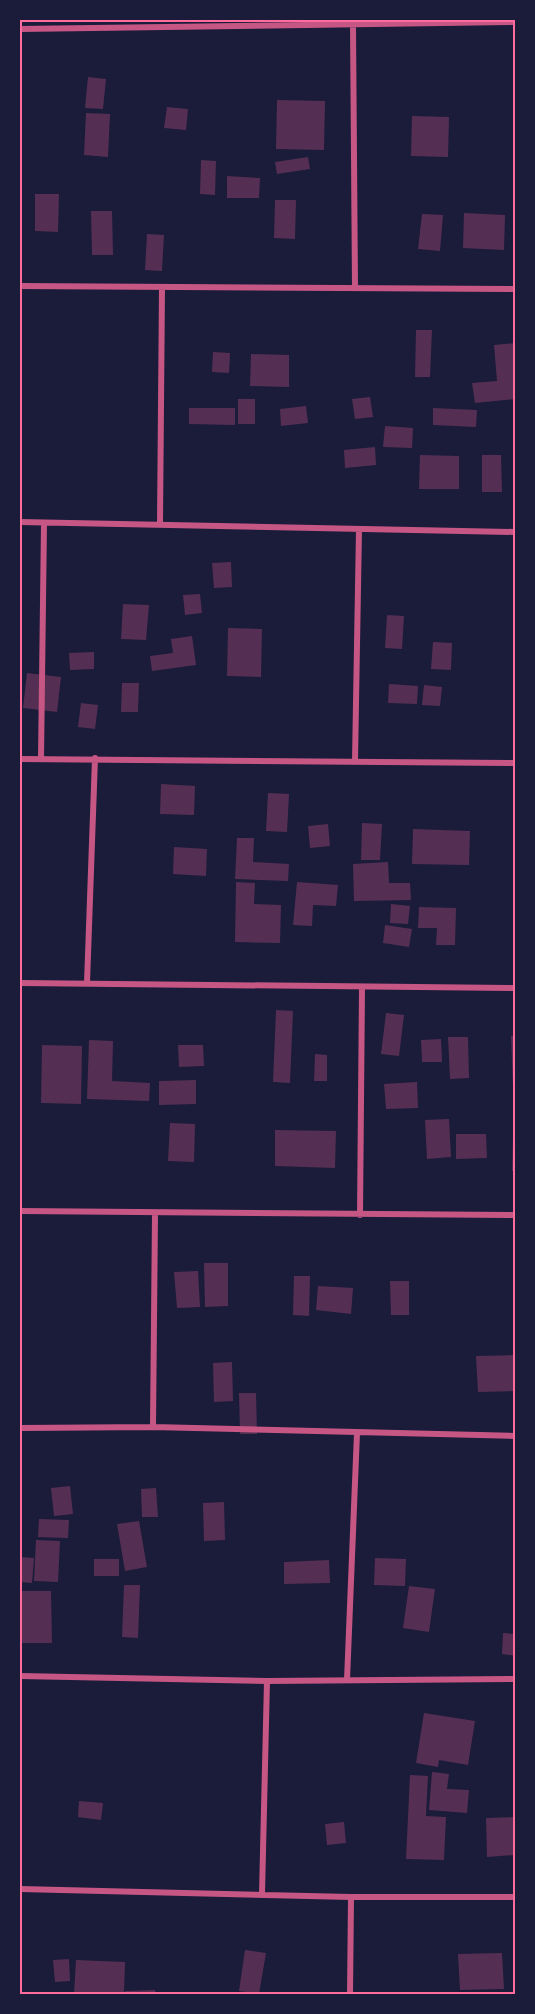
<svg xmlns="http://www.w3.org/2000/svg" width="535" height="2014" font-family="Overpass,sans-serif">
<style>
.building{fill:#542f53}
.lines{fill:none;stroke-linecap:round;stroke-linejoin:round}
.minor{stroke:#c65784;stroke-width:6}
.neatline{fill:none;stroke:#ff6b9d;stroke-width:2}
</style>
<rect width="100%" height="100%" fill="#1b1b3a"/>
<!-- building -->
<path class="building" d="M88 77 106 79 103 109 85 108Z
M277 100 325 101 324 150 276 149Z
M167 107 188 109 186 130 164 128Z
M86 113 110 114 108 157 84 155Z
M412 116 449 117 448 157 411 156Z
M308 157 310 169 277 174 275 162Z
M201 160 216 161 215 195 200 194Z
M227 176 260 178 259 198H227Z
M35 194H59L58 232 35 231Z
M275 200H296L295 239 274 238Z
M91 211H112L113 255H92Z
M464 213 505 215 504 250 463 248Z
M422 214 443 215 440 251 418 249Z
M147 234 164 235 162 271 145 270Z
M416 330H432L430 377H415Z
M516 343V399L475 403 472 383 497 381 494 345Z
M213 352 230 353 229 373 212 372Z
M251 354 289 355V387L250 386Z
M370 397 373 417 355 419 352 399Z
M238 399H255V424H238Z
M306 406 308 423 281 426 280 409Z
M189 408H235V425L189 424Z
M433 408 477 410 476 427 433 425Z
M385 426 413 428 412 448 383 447Z
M375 447 376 465 345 468 344 450Z
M420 455 459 456V489H419Z
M482 455H501L502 492H482Z
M231 562 232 587 214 588 212 563Z
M200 594 202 613 185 615 183 595Z
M123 604 149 605 146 640 121 639Z
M387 615 404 616 402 649 385 648Z
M228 628 262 629 261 677 227 676Z
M192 636 196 665 152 671 150 656 173 653 171 639Z
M433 642 452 643 451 670 431 669Z
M94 652V669L70 670 69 653Z
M27 673 61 677 57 712 23 708Z
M122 683H139L138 712H121Z
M389 684 418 686 417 704 388 703Z
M424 685 442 687 440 706 422 705Z
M81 703 98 705 95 729 78 727Z
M161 784 195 786 194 815 160 814Z
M268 793 289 794 287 832 266 831Z
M362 823 382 824 380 860H361Z
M328 824 330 846 310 848 308 826Z
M413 829 470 831 469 865 412 864Z
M237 838H254L253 862 289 864 288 881 235 879Z
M174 847 207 849 206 876 173 874Z
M388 862 389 883H410L411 900 354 901 353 864Z
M236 882 255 883 254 904 281 905 280 943 235 942Z
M297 882 338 885 336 906 313 905 312 926 293 925Z
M391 904 410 906 408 924 390 923Z
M419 907 456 908 455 945H436L437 928H418Z
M385 925 412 929 409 947 383 943Z
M276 1010 293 1011 290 1083 273 1082Z
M386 1013 404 1015 399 1056 381 1054Z
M516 1035V1088H513L511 1036Z
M448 1037H468L469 1078 450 1079Z
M441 1039 442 1062H422L421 1040Z
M89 1040 113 1041 112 1081 150 1083 149 1101 87 1099Z
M42 1045 82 1046 81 1104 41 1103Z
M178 1045H203L204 1066 179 1067Z
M315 1054 327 1055V1081H314Z
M196 1080V1104L159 1105V1081Z
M417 1082 418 1108 386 1109 384 1084Z
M449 1119 451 1157 427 1159 425 1120Z
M170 1123 195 1124 194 1162 168 1161Z
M275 1130 336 1131 335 1168 275 1166Z
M456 1134H486L487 1158 456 1159Z
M513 1136H516V1171H512Z
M204 1263H228V1306L205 1307Z
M198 1271 200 1307 177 1308 174 1272Z
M294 1276H310L309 1316 293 1315Z
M390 1281H409V1315H391Z
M318 1286 353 1288 351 1314 316 1310Z
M516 1355V1391L478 1392 476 1356Z
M232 1362 233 1401 214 1402 213 1363Z
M239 1393H256L257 1434H240Z
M70 1486 73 1514 54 1516 51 1488Z
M156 1488 158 1517H142L141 1489Z
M224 1502 225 1540 204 1541 203 1503Z
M39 1519 69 1520 68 1538 38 1537Z
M139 1521 147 1567 125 1571 117 1524Z
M36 1540 60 1541 58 1582 34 1581Z
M20 1557 34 1558 32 1583 20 1582Z
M375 1558 406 1559 405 1586 374 1585Z
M94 1559H119V1576H94Z
M329 1560 330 1583 284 1584V1562Z
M124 1585H140L138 1638 122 1637Z
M409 1586 435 1589 429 1632 403 1628Z
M20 1591H51L52 1643H20Z
M503 1633 516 1634V1656L502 1654Z
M424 1713 475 1721 468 1765 439 1760 438 1767 416 1763Z
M432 1772 449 1774 447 1789 469 1790 467 1813 429 1810Z
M410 1775 428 1776 426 1816 446 1817 444 1860 406 1859Z
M79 1801 103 1803 101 1820 78 1817Z
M514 1817 515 1855 487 1857 486 1818Z
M344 1822 346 1843 327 1845 325 1824Z
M245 1950 266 1953 259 1994 239 1991Z
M502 1953 504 1989 460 1990 458 1954Z
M69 1959 70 1981 55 1982 53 1960Z
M76 1960 125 1962 124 1994H74Z
M155 1990 156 1994H125V1991Z"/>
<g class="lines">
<!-- minor -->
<path class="minor" d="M353 24 355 288
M20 29 516 22
M20 286 516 289
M20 522 516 532
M160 524 162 287
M20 759 516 763
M41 759 44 523
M355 761 359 529
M20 983 516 988
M87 983 95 758
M20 1211 516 1215
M360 1215 362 988
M153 1427 155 1214
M20 1428 153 1427 516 1436
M20 1676 267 1681 516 1679
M347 1680 357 1433
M20 1889 351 1897H516
M262 1894 267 1681
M350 1994 351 1897"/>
</g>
<!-- border -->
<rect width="535" height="2014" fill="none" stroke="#1b1b3a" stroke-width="42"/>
<rect x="21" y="21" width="493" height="1972" class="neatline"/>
</svg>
